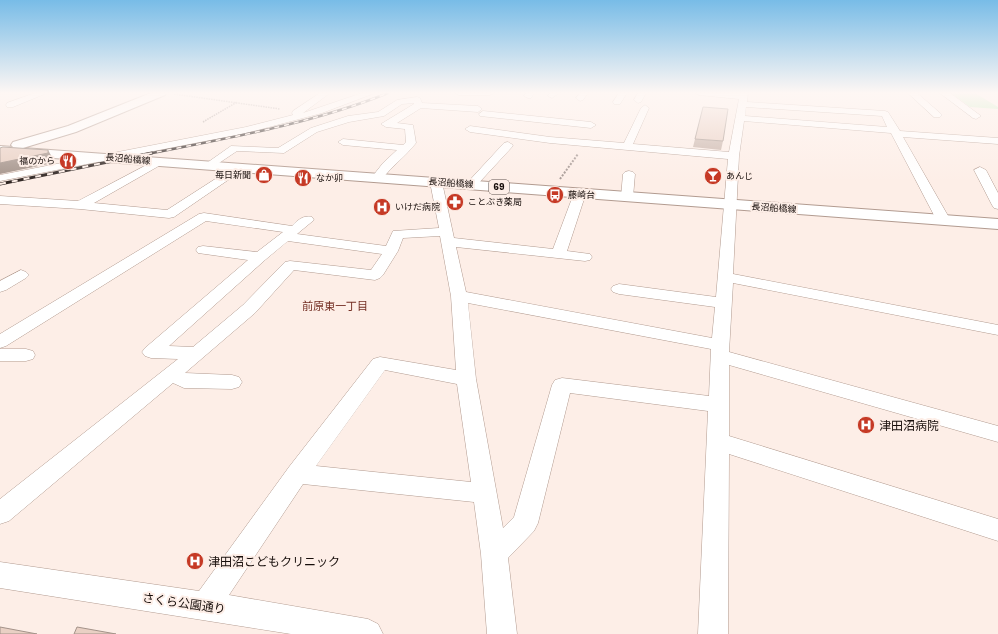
<svg xmlns="http://www.w3.org/2000/svg" width="998" height="634" font-family="Poppins,'Noto Sans JP',sans-serif">
<style>
.green{fill:#bbeeb8}
.lines{fill:none;stroke-linecap:round;stroke-linejoin:round}
.minor-casing{stroke:#b29b90;stroke-width:1}
.major-casing{stroke:#b29b90;stroke-width:2}
.path-far1{stroke:#a69994;stroke-width:1.5;stroke-dasharray:1.5 1;stroke-linecap:butt}
.path{stroke:#a69994;stroke-width:2;stroke-dasharray:2 1.5;stroke-linecap:butt}
.minor{fill:#fff;fill-rule:evenodd}
.major{fill:#fff;fill-rule:evenodd}
.rail-far1-casing{stroke:#2f2522;stroke-width:2.5}
.rail-casing{stroke:#2f2522;stroke-width:3}
.rail-far1{stroke:#fdeee7;stroke-width:1.5;stroke-dasharray:5;stroke-linecap:butt}
.rail{stroke:#fdeee7;stroke-width:2;stroke-dasharray:6;stroke-linecap:butt}
.wall{fill:#c8b3a9}
.shaded-wall{fill:#a39289}
.building{fill:#e9d0c4;stroke:#a39289}
.labels{text-anchor:middle;dominant-baseline:central;stroke-width:4;stroke-linejoin:round;paint-order:stroke}
.far-street-label{font-size:9px;fill:#170e0b;stroke:#fdeee7}
.far-poi-label{font-size:9px;fill:#170e0b;stroke:#fdeee7;text-anchor:start}
.shield{fill:#fdeee7;stroke:#5c514d;stroke-width:1}
.shield-label{font-size:9px;font-weight:bold;fill:#170e0b}
.neighbourhood-label{font-size:11px;fill:#742f24;stroke:#fdeee7}
.near-poi-label{font-size:12px;fill:#170e0b;stroke:#fdeee7;text-anchor:start}
.near-street-label{font-size:12px;fill:#170e0b;stroke:#fdeee7}
</style>
<rect width="100%" height="100%" fill="#fdeee7"/>
<!-- green -->
<path class="green" d="M951 93H975L998 107V109L970 107Z"/>
<g class="lines">
<defs>
<path id="minor" d="M35 93H47L13 107H7L6 105 7 103Z
M320 93H330L303 113 362 93H375L322 113 246 133 0 181V175L246 127 293 115 292 113 293 111Z
M455 93H494L490 95H459Z
M526 93H534L531 98H528L524 96Z
M550 93H559L552 98 548 96Z
M580 93H588L583 100 580 101 576 98Z
M619 93H627L620 104H614L613 102Z
M638 93H646L641 102 638 103 634 100Z
M695 93H748L747 102 885 111 888 112 900 131 998 138V144L903 137 951 221 949 224H939L937 221 891 133 744 121 739 156 733 274 998 325V335L733 283 729 352 998 426V442L729 365V436L998 519V541L729 454 728 634H698L708 411 570 393 538 523 534 531 508 558 517 634H487L481 554 474 502 303 484 229 595 368 619 378 624 383 634H291L0 588V562L199 591 289 467 373 359 380 357 456 370 451 296 440 236 403 238 398 251 383 275 380 278 375 280 294 270 255 313 185 373 232 375 239 377 242 382 239 387 232 389 184 388 173 383 9 521 0 524V499L178 359 151 358 145 356 142 352 145 348 248 260 198 253 196 250 198 247 203 246 257 252 283 232 206 221 6 346 0 348V334L199 214 204 213 292 226C298 220 303 215 312 217L314 220 297 234 386 246 393 231 439 228 430 182 432 180H440L442 182 454 238 553 249 574 193 576 190H584L586 193 567 251 590 254 592 257 590 260 585 261 456 247 466 292 712 338 715 307 619 294 613 292 611 289 613 286 619 284 716 297 728 159 550 143 470 132 465 129 470 126 550 137 624 143 641 108 645 105 649 108 633 144 729 152 739 99 699 95ZM746 107 882 116 887 127 745 116ZM288 241 382 254 371 270 290 261 285 262 243 305 193 347 169 346 265 260ZM468 303 711 349 709 396 562 378 555 380 552 385 514 517 503 528 476 379ZM385 370 457 384 471 482 316 466Z
M908 93H917L940 113 942 115 940 117H934Z
M940 93H950L981 116 976 119 973 118Z
M417 97 420 98 422 103 478 106 482 109 478 112 421 108 397 123 413 125 416 143C406 156 392 166 382 179H374L372 177 383 163 397 150 343 145 338 142 343 139 403 145 406 142 405 129 386 127 381 124 414 104V103L402 104 384 116 349 122 317 132 284 153 237 151 213 167H205L204 165 231 146 278 148 311 128 348 116 378 112 397 100Z
M483 111 591 122 596 125 591 128 480 116 479 114Z
M508 142 513 145 512 147 476 186H468L466 184 468 182 504 143Z
M160 158 165 161 164 163 94 203 167 210 237 165H245L247 167 174 217 169 218 80 209 0 204V196L78 201Z
M980 167 986 170 998 193V209L994 208 992 205 974 170Z
M629 171 633 172 635 174 633 197 631 200H623L621 197 623 174 625 172Z
M21 270 26 272 29 275 26 278 6 290 0 292V281Z
M0 349H26L33 351 35 355 33 359 26 361H0Z"/>
<path id="major" d="M151 93H166L165 95 76 132 23 148 998 219V229L0 154V146L13 147 11 145 13 142 68 126Z"/>
</defs>
<!-- minor casing -->
<use href="#minor" class="minor-casing"/>
<!-- major casing -->
<use href="#major" class="major-casing"/>
<!-- path-far1 -->
<path class="path-far1" d="M174 94 280 109
M203 122 237 102"/>
<!-- path -->
<path class="path" d="M560 179 578 154"/>
<!-- minor -->
<use href="#minor" class="minor"/>
<!-- major -->
<use href="#major" class="major"/>
<defs>
<path id="rail-far1" d="M147 154C228 138 311 124 388 93"/>
<path id="rail" d="M0 184 152 153"/>
</defs>
<!-- rail-far1 casing -->
<use href="#rail-far1" class="rail-far1-casing"/>
<!-- rail casing -->
<use href="#rail" class="rail-casing"/>
<!-- rail-far1 -->
<use href="#rail-far1" class="rail-far1"/>
<!-- rail -->
<use href="#rail" class="rail"/>
</g>
<!-- wall -->
<path class="wall" d="M695 139 723 141 721 150 693 147Z"/>
<!-- shaded-wall -->
<path class="shaded-wall" d="M48 150 53 159V163L0 174V163Z"/>
<!-- building -->
<path class="building" d="M703 107 728 109 723 141 695 139Z
M3 147 48 150V153L0 163V148Z
M0 627 37 634H0Z
M77 627 116 634H74Z"/>
<!-- sky -->
<linearGradient id="sky" x2="0" y2="1"><stop stop-color="#78bce7"/><stop offset="0.51" stop-color="#fef7f4"/><stop offset="1" stop-color="#fef7f4" stop-opacity="0"/></linearGradient>
<rect width="998" height="182" fill="url(#sky)"/>
<!-- icons -->
<defs>
<symbol id="restaurant-disc" viewBox="-11 -11 22 22"><circle r="9.5" fill="#c63a26" stroke="#fdeee7"/><path d="M-5-6h1v4h1v-4h1v4h1v-4h1v5L-1.5 .5V6h-2V.5L-5-1ZM5-6V6H3V1.5H1.5Q1.5-4 5-6Z" fill="#fff"/></symbol>
<symbol id="shop-disc" viewBox="-11 -11 22 22"><circle r="9.5" fill="#c63a26" stroke="#fdeee7"/><path d="M-5-2.5h2.3a2.7 3.5 0 0 1 5.4 0H5L5.5 6h-11ZM-1.5-2.5h3a1.5 2.3 0 0 0-3 0Z" fill="#fff"/></symbol>
<symbol id="bar-disc" viewBox="-11 -11 22 22"><circle r="9.5" fill="#c63a26" stroke="#fdeee7"/><path d="M-6-5H6L.8 .8V4.5H3.5V6h-7V4.5H-.8V.8Z" fill="#fff"/></symbol>
<symbol id="bus-disc" viewBox="-11 -11 22 22"><circle r="9.5" fill="#c63a26" stroke="#fdeee7"/><path d="M-5-6H5V4H4V6H2V4H-2V6H-4V4H-5ZM-3.5-4V0h7V-4ZM-3.5 1.2v1.5H-2V1.2ZM2 1.2v1.5H3.5V1.2Z" fill="#fff"/></symbol>
<symbol id="pharmacy-disc" viewBox="-11 -11 22 22"><circle r="9.5" fill="#c63a26" stroke="#fdeee7"/><path d="M-2-6h4v4h4v4h-4v4h-4v-4h-4v-4h4Z" fill="#fff"/></symbol>
<symbol id="hospital-disc" viewBox="-11 -11 22 22"><circle r="9.5" fill="#c63a26" stroke="#fdeee7"/><path d="M-5-5h3v3.5h4V-5h3V5h-3V1.5h-4V5h-3Z" fill="#fff"/></symbol>
</defs>
<g fill-rule="evenodd">
<use href="#restaurant-disc" x="58" y="151" width="20" height="20"/>
<use href="#shop-disc" x="254" y="165" width="20" height="20"/>
<use href="#bar-disc" x="703" y="166" width="20" height="20"/>
<use href="#restaurant-disc" x="293" y="168" width="20" height="20"/>
<use href="#bus-disc" x="545" y="185" width="20" height="20"/>
<use href="#pharmacy-disc" x="445" y="192" width="20" height="20"/>
<use href="#hospital-disc" x="372" y="197" width="20" height="20"/>
<use href="#hospital-disc" x="856" y="415" width="20" height="20"/>
<use href="#hospital-disc" x="185" y="551" width="20" height="20"/>
</g>
<g class="labels">
<!-- far-street labels -->
<g class="far-street-label">
<text transform="translate(128 159) rotate(5)">長沼船橋線</text>
<text transform="translate(451 183) rotate(4)">長沼船橋線</text>
<text transform="translate(774 208) rotate(4)">長沼船橋線</text>
</g>
<!-- far-poi labels -->
<g class="far-poi-label">
<text x="55" y="161" text-anchor="end">福のから</text>
<text x="251" y="175" text-anchor="end">毎日新聞</text>
<text x="726" y="176">あんじ</text>
<text x="316" y="178">なか卯</text>
<text x="568" y="195">藤崎台</text>
<text x="468" y="202">ことぶき薬局</text>
<text x="395" y="207">いけだ病院</text>
</g>
<!-- shield labels -->
<rect class="shield" x="489" y="180" width="20" height="14" rx="3"/>
<g class="shield-label">
<text x="499" y="187">69</text>
</g>
<!-- neighbourhood labels -->
<g class="neighbourhood-label">
<text x="335" y="306">前原東一丁目</text>
</g>
<!-- near-poi labels -->
<g class="near-poi-label">
<text x="879" y="425">津田沼病院</text>
<text x="208" y="561">津田沼こどもクリニック</text>
</g>
<!-- near-street labels -->
<g class="near-street-label">
<text transform="translate(184 603) rotate(8)">さくら公園通り</text>
</g>
</g>
</svg>
